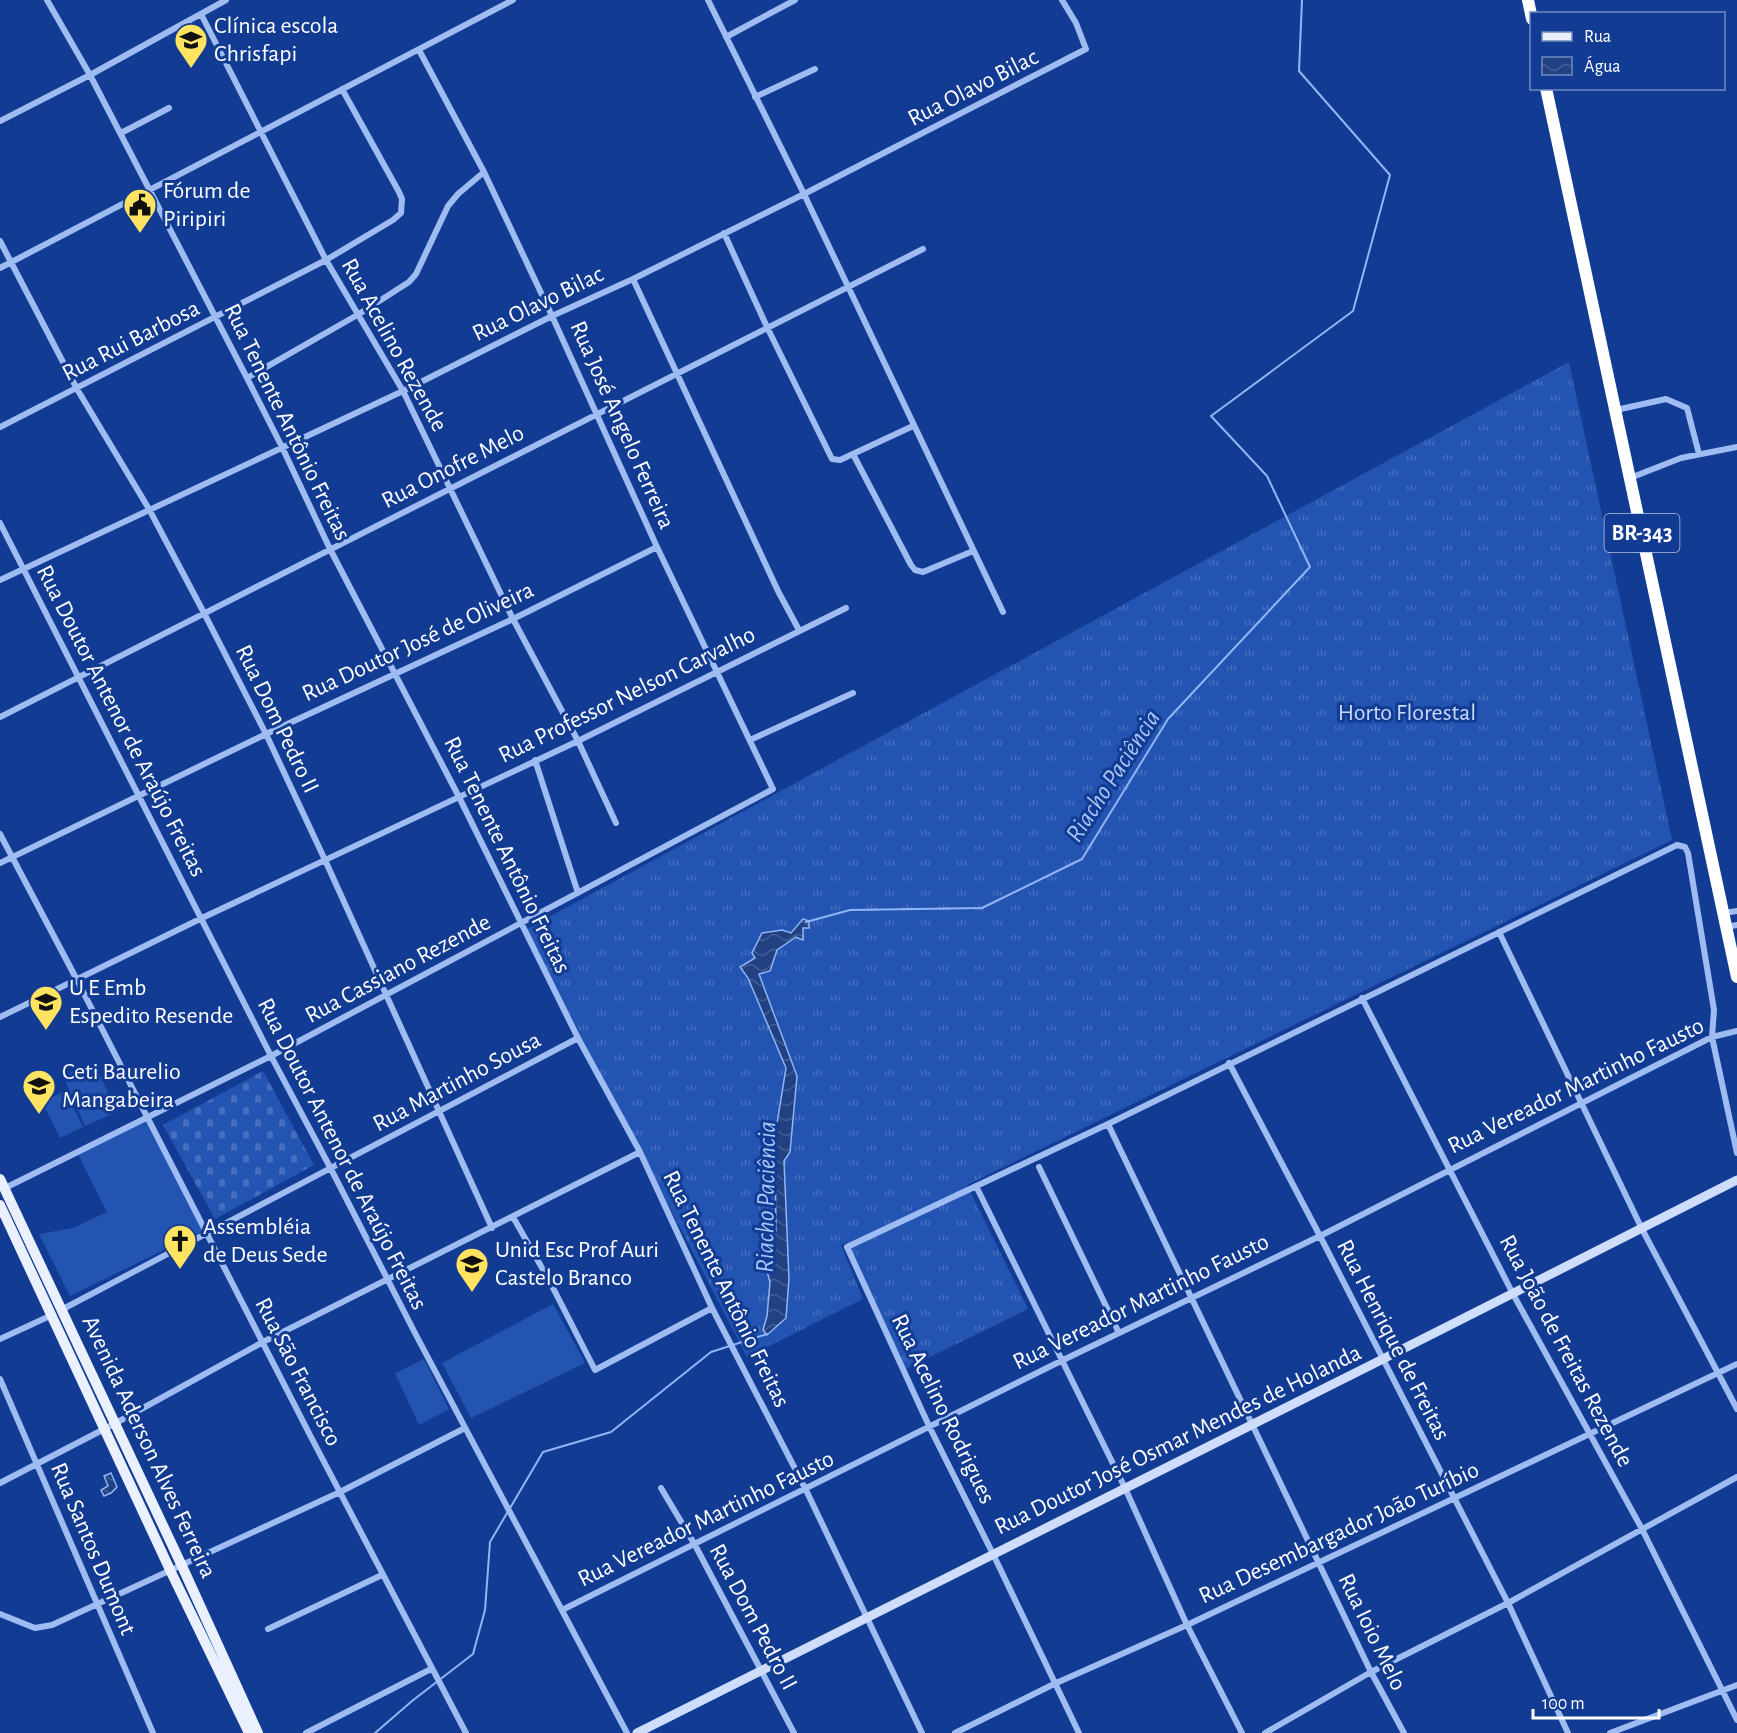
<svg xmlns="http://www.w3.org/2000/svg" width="1737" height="1733" font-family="'Alegreya Sans',sans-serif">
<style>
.grass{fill:url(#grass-tufts)}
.cemetery{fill:url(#cemetery-stones)}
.garden{fill:#2454b2}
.water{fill:url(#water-waves);stroke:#91b5f6;stroke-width:1.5}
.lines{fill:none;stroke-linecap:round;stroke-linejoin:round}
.stream{stroke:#91b5f6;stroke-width:2}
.street{stroke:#9fbcf2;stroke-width:6}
.secondary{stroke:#ceddfc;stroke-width:9}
.primary{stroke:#ebf0ff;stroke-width:10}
.highway{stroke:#fff;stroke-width:12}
.labels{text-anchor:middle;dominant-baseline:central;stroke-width:6;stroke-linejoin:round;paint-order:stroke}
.shield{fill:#123c93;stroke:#b8c4df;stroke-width:1.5}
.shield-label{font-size:22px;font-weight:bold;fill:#fff}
.poi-label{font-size:24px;fill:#fff;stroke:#123c93;text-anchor:start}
.street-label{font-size:24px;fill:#fff;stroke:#123c93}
.park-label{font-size:24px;fill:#c7d9fd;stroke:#123c93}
.water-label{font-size:26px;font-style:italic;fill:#abc6f9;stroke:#123c93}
</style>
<defs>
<pattern id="grass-tufts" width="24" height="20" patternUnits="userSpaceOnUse" patternTransform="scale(1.5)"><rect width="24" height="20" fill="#2454b2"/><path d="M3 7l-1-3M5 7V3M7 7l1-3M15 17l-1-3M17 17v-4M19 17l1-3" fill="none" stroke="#456ebe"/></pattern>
<pattern id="cemetery-stones" width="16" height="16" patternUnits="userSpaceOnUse" patternTransform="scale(1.5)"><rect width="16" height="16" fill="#2454b2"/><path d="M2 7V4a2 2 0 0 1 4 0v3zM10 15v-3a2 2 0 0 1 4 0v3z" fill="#456ebe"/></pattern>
<pattern id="water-waves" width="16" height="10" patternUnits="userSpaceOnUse" patternTransform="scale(1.5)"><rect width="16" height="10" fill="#214182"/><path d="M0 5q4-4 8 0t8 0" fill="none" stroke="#425e95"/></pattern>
</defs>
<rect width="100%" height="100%" fill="#123c93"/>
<!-- grass -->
<path class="grass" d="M1569 362 1672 840 967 1185 1028 1309 903 1370 847 1242 841 1245 863 1299 747 1357 583 1040 580 1041 575 1032 578 1030 527 929Z"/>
<!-- cemetery -->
<path class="cemetery" d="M263 1071 314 1165 215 1219 163 1125Z"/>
<!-- garden -->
<path class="garden" d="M94 1062 117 1112 85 1126 63 1076Z
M65 1091 83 1127 60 1138 42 1102Z
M150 1119 205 1230 70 1296 39 1234 73 1228 107 1212 78 1154Z
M553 1304 585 1363 471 1418 442 1363Z
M424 1359 449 1409 419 1425 395 1373Z"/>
<!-- water -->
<path class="water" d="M803 919 809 921V928H803V940L796 937 777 950 770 971 759 974 797 1076 790 1152 784 1161 789 1279 786 1318 767 1335 763 1330 767 1316 770 1282 761 1249 771 1243 776 1231 775 1136 786 1068 748 978 740 967 755 958 752 953 762 933 782 930 791 933Z
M111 1473 117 1487 111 1493 104 1496 101 1490 108 1486 104 1476Z"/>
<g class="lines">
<!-- stream -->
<path class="stream" d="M806 922 850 910 982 908 1082 859 1168 719 1310 567 1267 476 1211 416 1353 311 1390 175 1299 71 1302 0
M375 1733 412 1701 473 1654 485 1610 490 1542 543 1452 611 1432 711 1352 767 1334"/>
<!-- street -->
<path class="street" d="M47 0 90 75 247 378 282 447 330 549 459 797 578 1038 640 1152 712 1308 806 1490 922 1733
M708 0 804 194 1003 612
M201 14 326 260 403 391 513 619 578 741 616 823
M726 37 795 0
M755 97 815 69
M0 121 90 75 226 0
M121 133 169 108
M724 233 767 327 832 459 840 460 913 426
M0 241 77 389 149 509 204 613 266 734 325 860 492 1228
M0 268 513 0
M633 279 778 591 799 630
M247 378 359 314 409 282 416 274 448 206 458 194 484 172
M1616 410 1666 399 1687 408 1699 454
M0 427 326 260 393 220 401 213 402 199 399 192 342 89
M853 454 911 565 915 570 923 572 973 551
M1630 478 1681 458 1737 447
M0 523 271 1056 331 1169 416 1335 627 1733
M0 580 403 391 552 316 633 279 804 194 1086 49 1076 23 1062 0
M0 717 923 249
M750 740 853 693
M535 760 578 893
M0 834 77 980 311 1437 466 1733
M0 863 266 734 513 619 657 547
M1724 913 1737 911
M1726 927 1737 925
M1499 932 1642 1229 1737 1409
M1362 998 1513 1294 1642 1529 1737 1720
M0 1017 202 918 578 741 846 608
M1229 1063 1320 1236 1508 1603 1568 1733
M1108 1124 1371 1672 1404 1733
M1039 1167 1119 1333
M976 1186 1125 1488 1187 1625 1242 1733
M3 1189 271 1056 773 789 657 547 552 316 484 172 419 50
M513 1217 550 1282 595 1370 712 1308
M61 1310 578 1038
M0 1339 52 1315
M0 1379 153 1733
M0 1483 114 1424 263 1342 640 1152
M661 1488 695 1545 794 1733
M562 1610 1061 1361 1320 1236 1712 1037 1737 1031
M0 1614 35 1628 52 1625 340 1492 465 1428
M268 1629 382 1575
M306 1733 431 1669
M955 1733 1054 1684 1187 1625 1737 1364
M1079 1733 993 1554 929 1426 847 1247 1108 1124 1677 845 1685 847 1688 853 1714 1010 1712 1037 1737 1153
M1265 1733 1371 1672 1508 1603 1737 1477
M1610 1733 1737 1685"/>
<!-- secondary -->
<path class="secondary" d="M637 1733 1383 1359 1737 1180"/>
<!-- primary -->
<path class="primary" d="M0 1179 182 1566 258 1733
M0 1205 171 1572 249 1733"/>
<!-- highway -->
<path class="highway" d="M1528 0 1532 19
M1546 88 1737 977"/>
</g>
<!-- icons -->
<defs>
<symbol id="university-pin" viewBox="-11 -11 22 30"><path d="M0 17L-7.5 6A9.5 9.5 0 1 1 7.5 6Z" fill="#ffe361" stroke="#123c93"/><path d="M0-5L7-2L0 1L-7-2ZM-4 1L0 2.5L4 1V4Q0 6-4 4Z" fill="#111"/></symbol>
<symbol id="civic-pin" viewBox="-11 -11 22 30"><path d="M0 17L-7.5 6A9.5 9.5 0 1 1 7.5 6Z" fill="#ffe361" stroke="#123c93"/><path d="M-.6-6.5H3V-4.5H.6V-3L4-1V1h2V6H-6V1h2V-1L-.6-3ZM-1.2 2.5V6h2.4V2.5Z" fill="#111"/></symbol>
<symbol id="school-pin" viewBox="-11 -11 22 30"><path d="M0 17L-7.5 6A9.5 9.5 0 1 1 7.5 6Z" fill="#ffe361" stroke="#123c93"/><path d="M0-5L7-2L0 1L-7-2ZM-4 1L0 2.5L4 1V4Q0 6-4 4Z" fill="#111"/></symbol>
<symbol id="church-pin" viewBox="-11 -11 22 30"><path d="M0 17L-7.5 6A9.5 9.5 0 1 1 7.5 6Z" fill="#ffe361" stroke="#123c93"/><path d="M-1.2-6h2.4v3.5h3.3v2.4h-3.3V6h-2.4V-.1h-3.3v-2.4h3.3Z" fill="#111"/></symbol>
</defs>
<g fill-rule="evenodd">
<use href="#university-pin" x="172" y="21" width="38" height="52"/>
<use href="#civic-pin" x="121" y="186" width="38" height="52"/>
<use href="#school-pin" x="27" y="983" width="38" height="52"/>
<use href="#school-pin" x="20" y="1067" width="38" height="52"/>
<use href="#church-pin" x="161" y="1222" width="38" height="52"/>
<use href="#school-pin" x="453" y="1245" width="38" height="52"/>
</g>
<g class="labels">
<!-- shield labels -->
<rect class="shield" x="1604.5" y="514" width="75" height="38" rx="4.5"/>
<g class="shield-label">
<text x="1642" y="533">BR-343</text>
</g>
<!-- poi labels -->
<g class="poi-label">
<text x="214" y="26">Clínica escola<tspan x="214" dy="28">Chrisfapi</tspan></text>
<text x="163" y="191">Fórum de<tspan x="163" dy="28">Piripiri</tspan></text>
<text x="69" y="988">U E Emb<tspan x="69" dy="28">Espedito Resende</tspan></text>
<text x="62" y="1072">Ceti Baurelio<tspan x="62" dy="28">Mangabeira</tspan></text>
<text x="203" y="1227">Assembléia<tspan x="203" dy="28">de Deus Sede</tspan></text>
<text x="495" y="1250">Unid Esc Prof Auri<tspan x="495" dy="28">Castelo Branco</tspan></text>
</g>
<!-- street labels -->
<g class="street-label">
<text transform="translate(973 88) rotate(-27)">Rua Olavo Bilac</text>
<text transform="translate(538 304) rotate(-26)">Rua Olavo Bilac</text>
<text transform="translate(131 341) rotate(-27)">Rua Rui Barbosa</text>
<text transform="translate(394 345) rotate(61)">Rua Acelino Rezende</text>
<text transform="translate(287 422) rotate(64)">Rua Tenente Antônio Freitas</text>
<text transform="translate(622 425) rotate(66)">Rua José Angelo Ferreira</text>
<text transform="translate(453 467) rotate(-27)">Rua Onofre Melo</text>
<text transform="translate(418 642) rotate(-25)">Rua Doutor José de Oliveira</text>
<text transform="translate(627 695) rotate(-26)">Rua Professor Nelson Carvalho</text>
<text transform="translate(277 719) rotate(64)">Rua Dom Pedro II</text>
<text transform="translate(121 721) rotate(63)">Rua Doutor Antenor de Araújo Freitas</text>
<text transform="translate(507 855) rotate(64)">Rua Tenente Antônio Freitas</text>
<text transform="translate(398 969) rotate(-28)">Rua Cassiano Rezende</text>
<text transform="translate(457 1082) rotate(-28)">Rua Martinho Sousa</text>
<text transform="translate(1576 1086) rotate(-26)">Rua Vereador Martinho Fausto</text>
<text transform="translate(342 1154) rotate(63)">Rua Doutor Antenor de Araújo Freitas</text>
<text transform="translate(726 1289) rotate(64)">Rua Tenente Antônio Freitas</text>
<text transform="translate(1141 1302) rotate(-26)">Rua Vereador Martinho Fausto</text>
<text transform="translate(1393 1340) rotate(63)">Rua Henrique de Freitas</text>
<text transform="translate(1566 1351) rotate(62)">Rua João de Freitas Rezende</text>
<text transform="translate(298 1372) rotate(63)">Rua São Francisco</text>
<text transform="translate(943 1409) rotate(64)">Rua Acelino Rodrigues</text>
<text transform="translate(1178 1440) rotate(-26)">Rua Doutor José Osmar Mendes de Holanda</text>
<text transform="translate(149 1447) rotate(65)">Avenida Aderson Alves Ferreira</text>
<text transform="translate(706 1519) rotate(-26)">Rua Vereador Martinho Fausto</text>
<text transform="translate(1339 1533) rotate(-25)">Rua Desembargador João Turíbio</text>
<text transform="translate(93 1549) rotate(67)">Rua Santos Dumont</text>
<text transform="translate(753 1617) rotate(62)">Rua Dom Pedro II</text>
<text transform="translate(1372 1632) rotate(64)">Rua Ioio Melo</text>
</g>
<!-- park labels -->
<g class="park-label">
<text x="1407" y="713">Horto Florestal</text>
</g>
<!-- water labels -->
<g class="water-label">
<text transform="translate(1113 776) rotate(-57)">Riacho Paciência</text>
<text transform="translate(766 1197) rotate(-89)">Riacho Paciência</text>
</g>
</g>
<!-- legend -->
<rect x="1530" y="12" width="195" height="78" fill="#123c93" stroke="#718abe" stroke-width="1.5"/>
<rect x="1542" y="32" width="30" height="9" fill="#ebf0ff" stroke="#718abe" stroke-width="1.5"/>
<text x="1584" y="42" font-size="18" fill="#ffffff">Rua</text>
<rect x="1542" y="57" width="30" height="18" fill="url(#water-waves)" stroke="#718abe" stroke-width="1.5"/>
<text x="1584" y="72" font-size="18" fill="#ffffff">Água</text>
<!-- scale -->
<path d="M1533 1709v9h126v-9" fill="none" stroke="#ffffff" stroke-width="3"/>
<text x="1542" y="1709" font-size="18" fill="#ffffff" stroke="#123c93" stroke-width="4.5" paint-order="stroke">100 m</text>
</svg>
